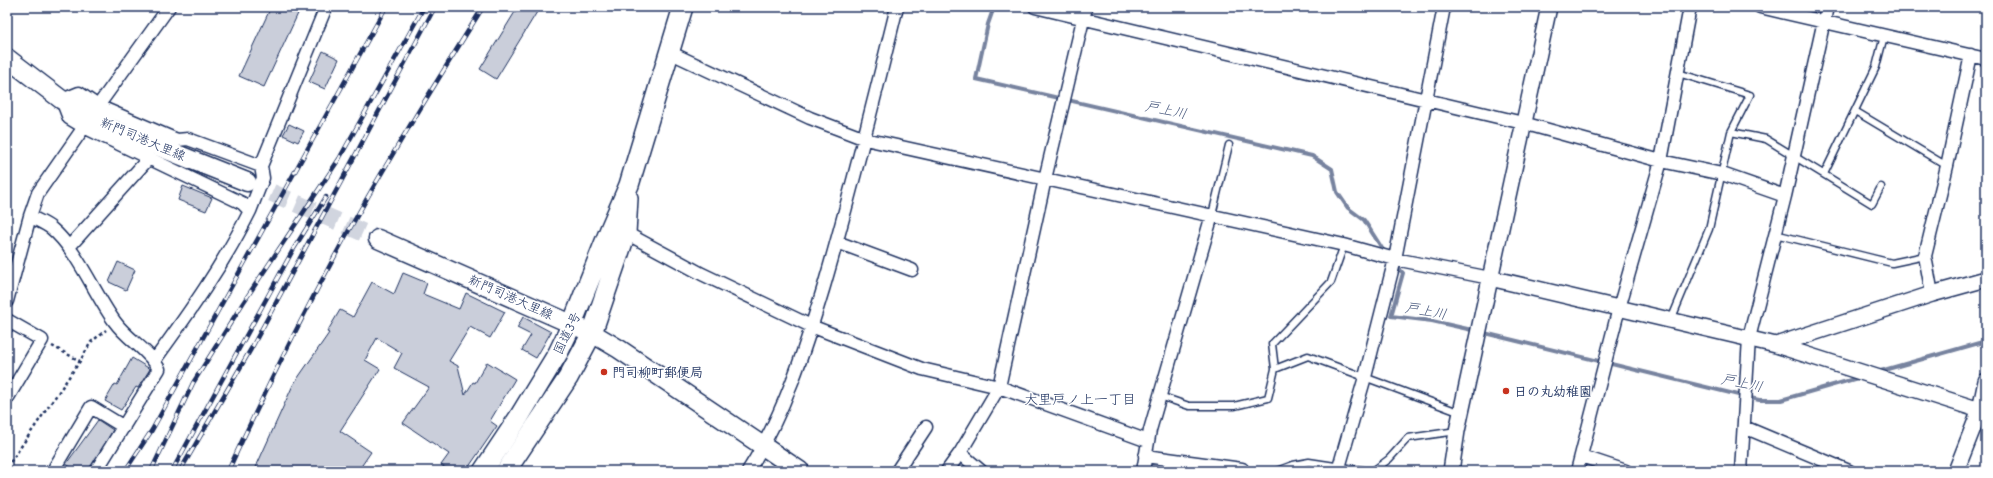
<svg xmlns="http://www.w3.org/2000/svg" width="1993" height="478" font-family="'Comic Neue','Klee One',sans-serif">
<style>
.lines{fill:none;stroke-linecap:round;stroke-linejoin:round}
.stream{stroke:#77839f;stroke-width:4}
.building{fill:#caceda;stroke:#1b2f5e}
.primary-tunnel{stroke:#d1d5df;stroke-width:18;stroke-dasharray:18 9;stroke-linecap:butt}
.service-casing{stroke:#1b2f5e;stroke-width:9}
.minor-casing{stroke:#1b2f5e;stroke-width:15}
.tertiary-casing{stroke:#1b2f5e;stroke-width:18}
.primary-casing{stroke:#1b2f5e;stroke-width:21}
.trunk-casing{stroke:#1b2f5e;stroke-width:22}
.path{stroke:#1b2f5e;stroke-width:2.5;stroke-dasharray:3 3;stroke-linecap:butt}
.service{stroke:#fff;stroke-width:6}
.minor{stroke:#fff;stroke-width:12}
.tertiary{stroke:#fff;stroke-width:15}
.primary{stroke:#fff;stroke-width:18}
.trunk{stroke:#fff;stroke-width:19}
.rail-casing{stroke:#1b2f5e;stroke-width:4.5}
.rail{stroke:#fff;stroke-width:3;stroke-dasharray:9;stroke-linecap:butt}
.poi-dot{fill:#c8321e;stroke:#fff;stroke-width:1.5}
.labels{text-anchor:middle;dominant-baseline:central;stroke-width:3;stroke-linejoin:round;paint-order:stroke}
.street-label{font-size:13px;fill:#1b2f5e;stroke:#fff}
.poi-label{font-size:13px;font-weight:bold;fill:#1b2f5e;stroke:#fff;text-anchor:start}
.water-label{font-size:14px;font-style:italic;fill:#49597e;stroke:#fff}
.neighbourhood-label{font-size:14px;fill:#1b2f5e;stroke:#fff}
</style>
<rect width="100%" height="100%" fill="#fff"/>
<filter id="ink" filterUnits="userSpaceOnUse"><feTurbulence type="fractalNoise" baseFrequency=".025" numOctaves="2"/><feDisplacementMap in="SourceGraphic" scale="8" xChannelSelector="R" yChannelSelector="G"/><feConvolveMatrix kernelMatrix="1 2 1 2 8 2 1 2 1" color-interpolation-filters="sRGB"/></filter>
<g filter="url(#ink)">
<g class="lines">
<!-- stream -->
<path class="stream" d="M994 7 988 24 976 79 1312 156 1332 169 1337 192 1348 208 1364 220 1385 253
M1395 264 1403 273 1391 316 1432 321 1472 330 1759 400H1781L1861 377
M1877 372 1986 341"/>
</g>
<!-- building -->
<path class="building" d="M271 7H301L264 87 239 76Z
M518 7H540L496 79 480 69Z
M323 51 339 59 325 89 309 82Z
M289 124 304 131 298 142 283 135Z
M183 186 212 198 206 211 178 200Z
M118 262 135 270 126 290 109 282Z
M403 273 427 283 423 294 459 309 466 293 505 312 490 338 470 327 449 361 458 366 465 395 473 382 475 383 487 362 515 379 490 421 497 426 466 471H450L441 465 449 454 403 423 429 387 394 368 402 353 377 338 365 360 380 369 340 431 371 452 358 471H265L256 467 293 385 329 333 327 332 340 310 353 317 372 282 394 294Z
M523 317 551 332 536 358 522 350 531 335 517 328Z
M132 358 150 369 138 388 136 387 121 410 105 401 115 384 117 385Z
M98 420 113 430 89 471H77L66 464Z"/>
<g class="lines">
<!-- primary-tunnel -->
<path class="primary-tunnel" d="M247 182 378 239"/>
<defs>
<path id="service" d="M1855 111 1947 166
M1731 132 1766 139 1872 204 1881 187
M1824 174 1876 67 1884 36
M1212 215 1229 145
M1775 234 1892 263 1925 256
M1671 320 1709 229 1731 132 1750 95 1678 73
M1275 369 1272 344 1331 282 1344 245
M1160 396 1189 406H1234L1268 398 1275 369 1308 356 1461 413
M1277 471 1293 465 1309 462 1368 471
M1373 471 1389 459 1408 438 1457 431"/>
<path id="minor" d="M1035 7 1523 123 1661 161 1722 174 1785 196
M1760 7 1986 59
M669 52 810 118 865 139 1344 245 1395 259 1490 278
M98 106 169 7
M84 127 242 203 250 211C223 265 189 313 154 361
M250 211 263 178 261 166 326 7
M30 216C36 220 45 223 51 228 77 249 95 295 115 322 128 340 149 350 159 369L96 471
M626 233 702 274 811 326 922 369 999 387 1148 441
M837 242 912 270
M69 247 149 158
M1932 294 1925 256 1947 166 1971 55
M7 301 30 216 38 193 84 127 69 118 62 100 79 93 98 106 177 140 188 139 261 166
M7 320 42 340 7 399
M1744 427 1849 471
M960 453 981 471
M1145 456 1242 469V471
M1581 456 1626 471
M59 471 55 467 91 407 124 427
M748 471C784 415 805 349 824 286 851 194 874 100 897 7
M897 471 926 427
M947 471 960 453 999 387 1045 179 1086 7
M1143 471 1150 430 1212 215
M1338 471 1365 377 1395 259 1444 7
M1577 471 1619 308 1661 161 1690 7
M1741 471 1749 338 1785 196 1827 7"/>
<path id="tertiary" d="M1490 278 1776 345 1986 412
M1776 345 1932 294 1986 279
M1451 471 1457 431 1549 7
M1956 471 1980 410 1986 381"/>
<path id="primary" d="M7 58 62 100 114 129 247 182
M378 239 592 333 619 349 800 471"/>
<path id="trunk" d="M483 471 519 417 558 353 572 324 610 229 629 185 683 7
M506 471 568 378 592 333 626 233 628 198"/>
</defs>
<!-- service casing -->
<use href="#service" class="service-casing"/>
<!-- minor casing -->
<use href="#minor" class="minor-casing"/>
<!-- tertiary casing -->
<use href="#tertiary" class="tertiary-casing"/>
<!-- primary casing -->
<use href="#primary" class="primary-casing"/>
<!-- trunk casing -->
<use href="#trunk" class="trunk-casing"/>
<!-- path -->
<path class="path" d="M52 346 80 361
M7 467 80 361 91 342 106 330"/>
<!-- service -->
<use href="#service" class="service"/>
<!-- minor -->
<use href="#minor" class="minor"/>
<!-- tertiary -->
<use href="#tertiary" class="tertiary"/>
<!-- primary -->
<use href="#primary" class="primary"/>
<!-- trunk -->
<use href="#trunk" class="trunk"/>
<defs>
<path id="rail" d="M125 471 152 430 386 7
M151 471 193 383 243 303 339 159 424 7
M172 471 293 250 326 197
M180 471 251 349 435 7
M228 471C264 393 302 316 343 241 387 161 435 84 483 7"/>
</defs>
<!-- rail casing -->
<use href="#rail" class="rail-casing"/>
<!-- rail -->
<use href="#rail" class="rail"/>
</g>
</g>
<!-- markers -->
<g class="poi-dot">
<circle cx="604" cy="372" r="4"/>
<circle cx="1506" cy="391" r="4"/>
</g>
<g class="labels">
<!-- street labels -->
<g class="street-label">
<text transform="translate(143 139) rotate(23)">新門司港大里線</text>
<text transform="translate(511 297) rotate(24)">新門司港大里線</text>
<text transform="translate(567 333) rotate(-64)">国道3号</text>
</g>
<!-- poi labels -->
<g class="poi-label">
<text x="612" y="372">門司柳町郵便局</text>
<text x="1514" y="391">日の丸幼稚園</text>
</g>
<!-- water labels -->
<g class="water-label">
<text transform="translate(1166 110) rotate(12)">戸上川</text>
<text transform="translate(1426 311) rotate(10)">戸上川</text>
<text transform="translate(1742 383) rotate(12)">戸上川</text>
</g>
<!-- neighbourhood labels -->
<g class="neighbourhood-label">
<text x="1080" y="399">大里戸ノ上一丁目</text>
</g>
</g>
<!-- margin -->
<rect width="1993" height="478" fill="none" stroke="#fff" stroke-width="24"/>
<rect x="12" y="12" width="1969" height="454" fill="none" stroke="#1b2f5e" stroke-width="1.5" filter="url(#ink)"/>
</svg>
